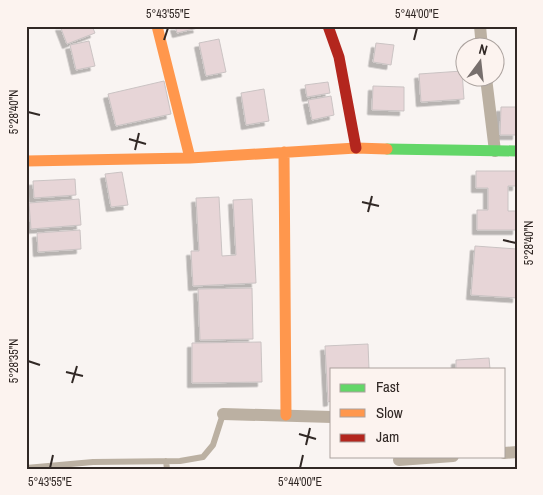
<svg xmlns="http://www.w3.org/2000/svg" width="543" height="495" font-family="'Archivo Narrow',sans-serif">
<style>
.building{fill:#e7d5d7;stroke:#cac3c3;filter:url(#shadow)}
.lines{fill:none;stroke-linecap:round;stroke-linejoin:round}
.lane{stroke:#bbb0a2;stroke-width:6}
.street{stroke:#bbb0a2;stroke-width:12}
.fast{stroke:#63d668;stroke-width:11}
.slow{stroke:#ff974d;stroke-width:11}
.jam{stroke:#b3261e;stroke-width:11}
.ticks{fill:none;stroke:#312825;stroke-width:2}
.neatline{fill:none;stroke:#312825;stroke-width:2}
.ticks-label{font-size:12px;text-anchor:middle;fill:#312825}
</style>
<defs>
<filter id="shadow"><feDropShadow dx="-4.5" dy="4.5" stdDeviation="0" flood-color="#0004"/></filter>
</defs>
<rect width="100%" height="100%" fill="#f9f4f2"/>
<!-- building -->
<path class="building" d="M60 26H92L95 33 67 44Z
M175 26H197L198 28 177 33Z
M219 39 226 72 206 76 199 43Z
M89 41 95 66 76 70 70 45Z
M376 43 394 45 391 65 373 62Z
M462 71 464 99 421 102 419 74Z
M164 81 171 114 116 126 108 94Z
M328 82 330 93 307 97 305 85Z
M373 86 404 87V111L372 110Z
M264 89 269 121 246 125 241 93Z
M331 96 334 115 312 120 308 100Z
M501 107H517V135H500Z
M476 171H517V186H508V211H517V230H477V210H488V188H476Z
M122 172 128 205 111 207 105 174Z
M75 179 76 195 34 198 33 181Z
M219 197 222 256 236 255 233 200 252 199 256 283 193 286 191 251H199L196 198Z
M79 199 81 225 31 229 29 203Z
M80 230 81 249 38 252 37 233Z
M475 246 517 249V298L471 295Z
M252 288 253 339 200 340 198 289Z
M261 342 262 382 192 383V343Z
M368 344 369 369H332V401L328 402 325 346Z
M489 358 490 369H456V360Z"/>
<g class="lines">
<!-- lane -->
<path class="lane" d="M166 461 167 469
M26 468 93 462 180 461 203 457 213 445 223 414"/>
<!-- street -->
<path class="street" d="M480 26 482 48
M486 78 495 151
M223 414 332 417
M504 453 517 452
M399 460 453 456"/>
<!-- fast -->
<path class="fast" d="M387 149 517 151"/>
<!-- slow -->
<path class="slow" d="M157 26 190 158
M284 152 286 415
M26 161 190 158 356 148 387 149"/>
<!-- jam -->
<path class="jam" d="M328 26 339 57 356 148"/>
</g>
<!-- ticks -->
<path class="ticks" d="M164 40 168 28M414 40 417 28M28 112 40 115M129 139 146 144M135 150 139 133M362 202 379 206M368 212 372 196M503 240 516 243M28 361 40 365M66 372 83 376M72 383 77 366M299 434 316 439M306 445 310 428M50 468 53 455M300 468 303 455"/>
<!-- border -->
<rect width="543" height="495" fill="none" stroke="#fcf3ef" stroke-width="55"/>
<!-- legend -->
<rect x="330" y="368" width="175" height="90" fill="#fcf3ef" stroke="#aba29e"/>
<rect x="340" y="384" width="25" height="8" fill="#63d668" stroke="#aba29e"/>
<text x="376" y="392" font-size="15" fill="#312825">Fast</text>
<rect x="340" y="409" width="25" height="8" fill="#ff974d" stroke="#aba29e"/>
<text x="376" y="418" font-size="15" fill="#312825">Slow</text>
<rect x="340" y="434" width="25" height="8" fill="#b3261e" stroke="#aba29e"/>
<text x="376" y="442" font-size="15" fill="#312825">Jam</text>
<!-- north arrow -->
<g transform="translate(480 62) rotate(15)"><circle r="24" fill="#fcf3ef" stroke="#aba29e"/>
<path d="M0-4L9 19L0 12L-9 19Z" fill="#776f6d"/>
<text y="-8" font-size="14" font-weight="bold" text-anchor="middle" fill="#312825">N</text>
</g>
<rect x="28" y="28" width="488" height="440" class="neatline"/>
<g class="ticks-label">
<text x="168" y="18">5°43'55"E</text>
<text x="417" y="18">5°44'00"E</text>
<text transform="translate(14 112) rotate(-90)" y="4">5°28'40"N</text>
<text transform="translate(529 243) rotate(-90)" y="4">5°28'40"N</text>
<text transform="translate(14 361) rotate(-90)" y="4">5°28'35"N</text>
<text x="50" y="486">5°43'55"E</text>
<text x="300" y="486">5°44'00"E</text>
</g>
</svg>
